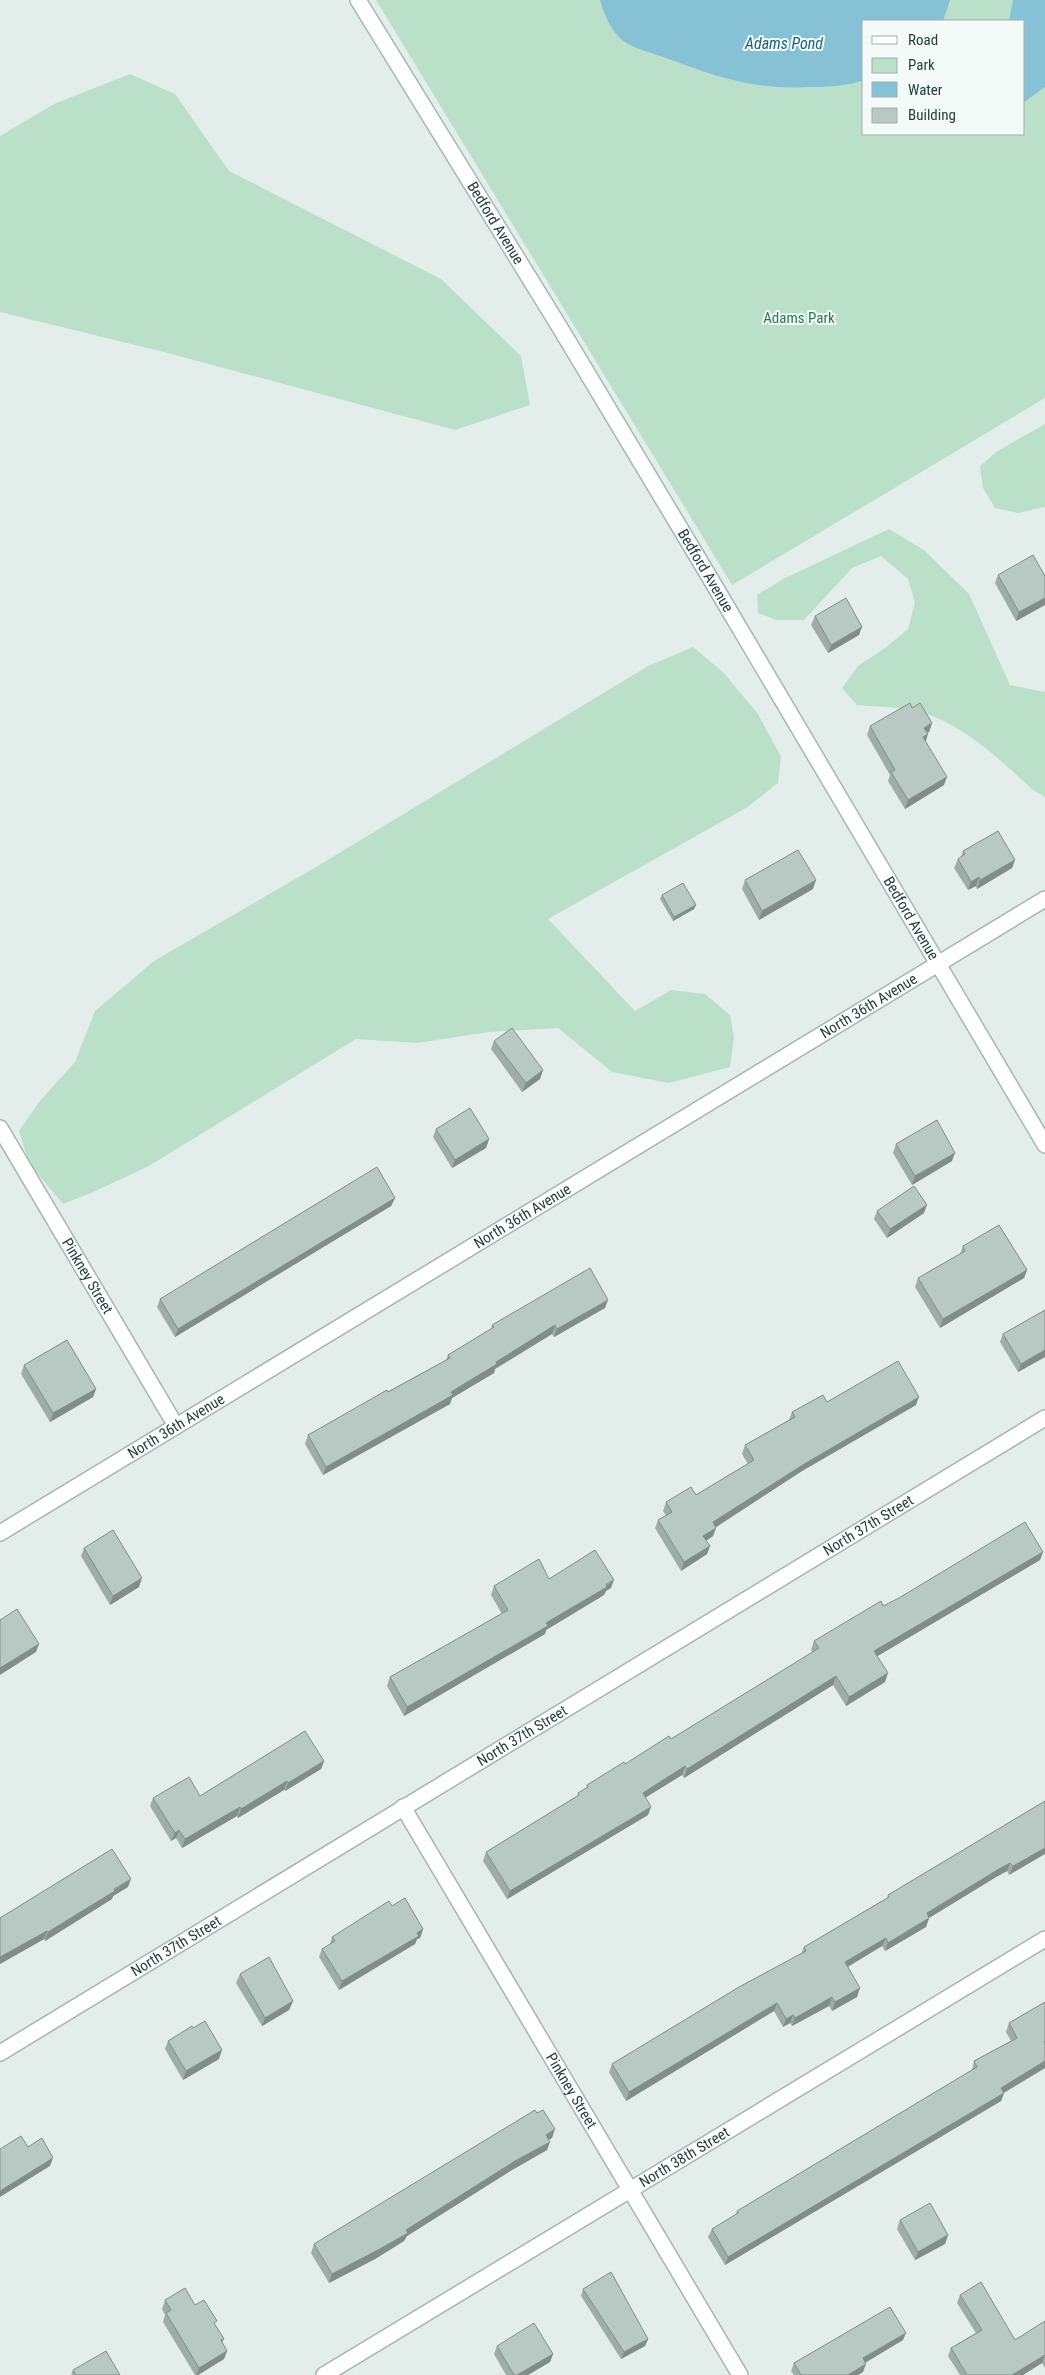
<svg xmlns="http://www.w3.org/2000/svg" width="1045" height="2375" font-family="'Roboto Condensed',sans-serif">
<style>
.green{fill:#bae0c9;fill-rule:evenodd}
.water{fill:#87c1d6}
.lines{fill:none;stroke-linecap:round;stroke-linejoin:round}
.street-casing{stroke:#a5b6b2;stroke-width:18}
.secondary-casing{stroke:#a0bab4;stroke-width:18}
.street{stroke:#fff;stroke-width:15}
.secondary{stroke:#fff;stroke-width:15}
.wall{fill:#9eada8}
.shaded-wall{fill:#818d88}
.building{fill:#b8c9c3;stroke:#818d88}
.labels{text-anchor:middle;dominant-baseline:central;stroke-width:4;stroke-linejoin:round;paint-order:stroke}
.street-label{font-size:15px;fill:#21403b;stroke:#f4faf7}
.park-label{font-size:15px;fill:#297a51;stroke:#f4faf7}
.water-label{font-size:16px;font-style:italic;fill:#176380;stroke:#f4faf7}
</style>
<rect width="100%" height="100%" fill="#e3eeea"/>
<!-- green -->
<path class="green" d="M376 0H1045V398L732 585ZM864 21H1024V134H864Z
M130 74 175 94 229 171 441 279 521 356 530 405 455 430 164 352 0 312V136L54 104Z
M1045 424V507L1018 513 995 508 983 488 980 466 996 452Z
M889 529 924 550 969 594 1010 685 1045 692V797L1033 790C1001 761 971 731 930 715 908 707 881 707 857 705L842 688 858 666 885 648 908 629 915 602 908 579 881 556 852 568 804 620H776L758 613 757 595 783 579Z
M693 647 723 672 758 714 781 757 778 783 746 808 548 919 635 1011 671 990 705 994 730 1015 734 1038 730 1067 669 1083 612 1072 558 1028 489 1032 417 1043 356 1039 149 1166 91 1193 63 1204 29 1163 19 1131 39 1102 75 1062 95 1011 154 961 321 864 648 666Z"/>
<!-- water -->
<path class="water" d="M600 0H950L943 21H864V80C847 86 829 87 811 87 752 90 718 77 663 57 650 52 629 48 619 37 610 28 603 12 600 0Z
M1013 0H1045V87L1024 102V21H1009Z"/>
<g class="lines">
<defs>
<g id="street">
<path id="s1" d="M0 1128 176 1426"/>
<path id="s2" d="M0 1533 1045 899"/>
<path id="s3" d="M403 1807 740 2375"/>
<path id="s4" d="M0 2053 1045 1418"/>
<path id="s5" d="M324 2375 1045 1939"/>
</g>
<g id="secondary">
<path id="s6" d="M358 0 562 331 710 578 1045 1145"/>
</g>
</defs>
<!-- street casing -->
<use href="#street" class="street-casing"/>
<!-- secondary casing -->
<use href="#secondary" class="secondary-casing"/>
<!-- street -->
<use href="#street" class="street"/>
<!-- secondary -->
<use href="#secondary" class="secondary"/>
</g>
<!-- wall -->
<path class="wall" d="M998 575 1045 576V605L1016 621 995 583Z
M815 616 859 635 828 653 811 625Z
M912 708 932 723 929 732 927 733 926 742 944 785 905 809 888 781 890 775 867 735 870 726Z
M963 851 1015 860 1012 868 977 889 976 886 968 890 954 868 958 859 961 857Z
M745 880 813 889 759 920 742 889Z
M662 895 696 905 694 909 673 921 660 899Z
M494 1041 543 1070 540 1079 522 1092 491 1049Z
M436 1129 489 1139 486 1148 452 1168 433 1137Z
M896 1144 952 1161 912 1185 893 1153Z
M395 1198 391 1206 175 1337 157 1307 160 1299Z
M877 1211 924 1213 887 1238 874 1219Z
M963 1246 1027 1270 1024 1278 940 1328 915 1287 918 1278 960 1254Z
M605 1308 554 1337 552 1334 495 1369 494 1373 452 1398 450 1404 323 1475 305 1444 308 1435 446 1360 448 1355 491 1329 492 1325Z
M1045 1310V1357L1018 1372 1000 1342 1003 1334Z
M24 1365 96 1389 93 1397 50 1422 21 1374Z
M827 1402 916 1405 802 1471 716 1527 713 1536 706 1541 710 1546 707 1554 681 1571 655 1528 658 1520 666 1515 663 1511 666 1502 696 1495 748 1464 742 1454 745 1445 789 1420 792 1412Z
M84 1548 139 1587 110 1605 81 1556Z
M1043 1552 1040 1560 877 1656 885 1682 846 1706 833 1685 684 1778 682 1775 646 1797 648 1815 507 1899 483 1861 486 1852 577 1796 578 1793 586 1788 587 1785 671 1739 813 1652 811 1650 814 1641 883 1606Z
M549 1579 611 1588 606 1591 604 1595 546 1630 545 1634 404 1716 387 1686 390 1677 502 1614 491 1595 494 1586Z
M324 1761 321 1769 285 1791 284 1790 238 1818 237 1816 182 1848 176 1838 171 1841 150 1806 153 1798 200 1796Z
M1045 1801 1009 1875 1007 1871 996 1877 929 1918 926 1927 885 1951 882 1946 848 1967 857 1997 832 2011 829 2006 792 2026 790 2023 783 2027 774 2011 626 2101 609 2072 612 2064 801 1954 804 1947 887 1898 888 1895Z
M128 1887 113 1896 112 1899 45 1941 44 1939 0 1964V1918Z
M392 1906 423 1929 420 1938 417 1939 415 1944 339 1990 319 1957 322 1949 330 1944 332 1937Z
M240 1974 293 2001 289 2010 262 2026 236 1983Z
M1045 2002V2068L1004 2093 1001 2101 725 2265 708 2237 712 2229 736 2215 737 2211 972 2070 974 2061 1011 2041 1006 2032 1009 2023Z
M168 2041 219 2059 183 2080 165 2049Z
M552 2138 549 2139 547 2150 512 2170 407 2236 404 2241 375 2259 329 2283 311 2253 314 2244Z
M900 2220 948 2235 945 2244 915 2260 897 2229Z
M583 2289 648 2339 645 2346 621 2359 581 2296Z
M960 2295 1015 2340 1045 2321V2368L1042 2363 1023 2375H960L948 2356 951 2348 976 2333 957 2303Z
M165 2300 195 2305 215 2325 224 2339 222 2343 227 2351 224 2359 198 2375H195L163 2322 165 2315 162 2309Z
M903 2340 865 2362 863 2372 858 2375H794L791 2371 794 2363Z
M497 2346 553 2354 550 2362 528 2375H506L494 2354Z
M73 2370 120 2375H71Z"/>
<!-- shaded-wall -->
<path class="shaded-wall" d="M1045 598V605L1016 621 1019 612Z
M862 627 859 635 828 653 831 645Z
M932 723 929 732 921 736 924 728Z
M928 734 925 743 923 737Z
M947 777 944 785 905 809 908 800Z
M1015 860 1012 868 977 889 980 880Z
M979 877 976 886 968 890 971 882Z
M816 880 813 889 759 920 762 911Z
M696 905 694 909 673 921 674 917Z
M543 1070 540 1079 522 1092 526 1083Z
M489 1139 486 1148 452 1168 455 1160Z
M955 1153 952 1161 912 1185 915 1176Z
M395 1198 391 1206 175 1337 178 1329Z
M927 1205 924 1213 887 1238 890 1229Z
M1027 1270 1024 1278 940 1328 943 1319Z
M608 1300 605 1308 554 1337 557 1329Z
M555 1325 552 1334 495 1369 494 1373 452 1398 450 1404 323 1475 326 1467 451 1392 496 1362Z
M1045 1350V1357L1018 1372 1021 1364Z
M96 1389 93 1397 50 1422 53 1413Z
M919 1397 916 1405 802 1471 710 1531 713 1522 806 1463Z
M716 1528 713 1536 700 1545 703 1536Z
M710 1546 707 1554 681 1571 684 1562Z
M1043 1552 1040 1560 871 1660 874 1651Z
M142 1578 139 1587 110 1605 113 1596Z
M614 1580 611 1588 606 1591 604 1595 546 1630 545 1634 404 1716 407 1707 546 1623Z
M39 1644 36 1652 0 1675V1668Z
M888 1673 885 1682 846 1706 849 1697Z
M836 1676 833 1685 684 1778 687 1769Z
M324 1761 321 1769 285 1791 288 1783Z
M685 1766 682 1775 640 1801 643 1793Z
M287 1781 284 1790 238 1818 241 1809Z
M240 1807 237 1816 182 1848 185 1839Z
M651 1807 648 1815 507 1899 510 1891Z
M179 1830 176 1838 171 1841 175 1833Z
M1045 1848V1854L1009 1875 1013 1866Z
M1010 1863 1007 1871 996 1877 929 1918 926 1927 885 1951 888 1943 927 1913 999 1869Z
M131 1879 128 1887 113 1896 112 1899 45 1941 48 1932Z
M423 1929 420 1938 417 1939 415 1944 339 1990 342 1981Z
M47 1931 44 1939 0 1964V1957Z
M886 1938 882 1946 842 1970 845 1962Z
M860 1988 857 1997 832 2011 835 2002Z
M832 1997 829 2006 792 2026 795 2018Z
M293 2001 289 2010 262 2026 265 2018Z
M777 2003 774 2011 626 2101 629 2092Z
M793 2015 790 2023 783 2027 786 2019Z
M222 2050 219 2059 183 2080 186 2071Z
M1045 2061V2068L998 2096 1001 2088Z
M1004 2093 1001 2101 725 2265 728 2257Z
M555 2129 552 2138 543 2143 546 2135Z
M550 2142 547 2150 512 2170 407 2236 404 2241 375 2259 329 2283 332 2274 406 2230 515 2161Z
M53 2158 50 2166 0 2197V2191Z
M948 2235 945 2244 915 2260 918 2252Z
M906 2333 903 2340 860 2366 863 2358Z
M648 2339 645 2346 621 2359 624 2352Z
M227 2351 224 2359 198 2375H196L199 2368Z
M553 2354 550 2362 528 2375H517Z
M1045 2355 1042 2363 1023 2375H1012Z
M866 2364 863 2372 858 2375H848Z"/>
<!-- building -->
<path class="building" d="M1033 555 1045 576V598L1019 612 998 575Z
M846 598 862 627 831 645 815 616Z
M910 703 912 708 920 703 932 723 924 728 928 734 923 737 947 777 908 800 891 772 895 770 870 726Z
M998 831 1015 860 980 880 979 877 971 882 958 859 965 854 963 851Z
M798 850 816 880 762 911 745 880Z
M683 883 696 905 674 917 662 895Z
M512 1028 543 1070 526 1083 494 1041Z
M470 1108 489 1139 455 1160 436 1129Z
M937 1120 955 1153 915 1176 896 1144Z
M377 1167 395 1198 178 1329 160 1299Z
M914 1186 927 1205 890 1229 877 1211Z
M999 1225 1027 1270 943 1319 918 1278 965 1251 963 1246Z
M590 1268 608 1300 557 1329 555 1325 496 1362 497 1364 451 1392 453 1395 326 1467 308 1435 387 1390 388 1392 450 1358 448 1355 494 1327 492 1325Z
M1045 1310V1350L1021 1364 1003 1334Z
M67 1340 96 1389 53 1413 24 1365Z
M898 1361 919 1397 806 1463 713 1522 716 1528 703 1536 710 1546 684 1562 658 1520 672 1512 666 1502 691 1487 696 1495 754 1460 745 1445 795 1417 792 1412 823 1395 827 1402Z
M1025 1522 1043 1552 874 1651 888 1673 849 1697 836 1676 687 1769 685 1766 643 1793 651 1807 510 1891 486 1852 579 1795 578 1793 588 1787 587 1785 624 1762 625 1764 669 1736 671 1739 819 1648 814 1641 839 1626 881 1601 883 1606 899 1598Z
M113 1530 142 1578 113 1596 84 1548Z
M595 1550 614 1580 606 1584 607 1587 546 1623 548 1626 407 1707 390 1677 508 1610 494 1586 539 1559 549 1579Z
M17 1609 39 1644 0 1668V1620Z
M305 1731 324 1761 288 1783 287 1781 241 1809 240 1807 185 1839 179 1830 175 1833 153 1798 189 1777 200 1796Z
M1045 1801V1848L1013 1866 1010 1863 999 1869 927 1913 929 1918 888 1943 886 1938 845 1962 860 1988 835 2002 832 1997 795 2018 793 2015 786 2019 777 2003 629 2092 612 2064 739 1987 806 1951 804 1947 889 1897 888 1895Z
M112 1849 131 1879 114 1889 115 1891 48 1932 47 1931 0 1957V1918Z
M405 1898 423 1929 417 1933 419 1936 342 1981 322 1949 335 1941 332 1937 389 1901 392 1906Z
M269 1957 293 2001 265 2018 240 1974Z
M1045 2002V2041L1044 2042 1045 2044V2061L1001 2088 1004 2093 728 2257 712 2229 738 2213 737 2211 977 2067 974 2061 1017 2038 1009 2023Z
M205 2021 222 2050 186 2071 168 2041 192 2026 193 2028Z
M535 2110 537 2113 543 2110 555 2129 546 2135 550 2142 515 2161 406 2230 408 2233 378 2250 332 2274 314 2244Z
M21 2136 28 2147 42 2138 53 2158 0 2191V2149Z
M930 2203 948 2235 918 2252 900 2220Z
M611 2272 648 2339 624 2352 583 2289Z
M981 2282 1015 2340 1045 2321V2355L1012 2375H967L951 2348 982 2330 960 2295Z
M185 2288 195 2305 204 2300 217 2321 214 2323 224 2339 221 2340 227 2351 199 2368 166 2313 171 2310 165 2300Z
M890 2307 906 2333 863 2358 866 2364 848 2375H801L794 2363Z
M534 2323 553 2354 517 2375H514L497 2346Z
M106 2351 120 2375H76L73 2370Z"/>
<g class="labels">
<!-- street labels -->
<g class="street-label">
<text stroke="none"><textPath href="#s6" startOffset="262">Bedford Avenue</textPath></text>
<text stroke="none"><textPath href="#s6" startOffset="668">Bedford Avenue</textPath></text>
<text stroke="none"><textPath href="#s6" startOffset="1072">Bedford Avenue</textPath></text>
<text stroke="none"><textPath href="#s2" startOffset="1016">North 36th Avenue</textPath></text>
<text stroke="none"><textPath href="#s2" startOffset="611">North 36th Avenue</textPath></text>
<text stroke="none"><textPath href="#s1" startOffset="172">Pinkney Street</textPath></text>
<text stroke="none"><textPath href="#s2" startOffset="206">North 36th Avenue</textPath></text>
<text stroke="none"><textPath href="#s4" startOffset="1016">North 37th Street</textPath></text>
<text stroke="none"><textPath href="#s4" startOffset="611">North 37th Street</textPath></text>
<text stroke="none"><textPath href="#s4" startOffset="206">North 37th Street</textPath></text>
<text stroke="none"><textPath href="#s3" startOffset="330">Pinkney Street</textPath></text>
<text stroke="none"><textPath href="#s5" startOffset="421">North 38th Street</textPath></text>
</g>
<!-- park labels -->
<g class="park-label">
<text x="799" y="318">Adams Park</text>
</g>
<!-- water labels -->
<g class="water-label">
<text x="784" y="43">Adams Pond</text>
</g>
</g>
<!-- legend -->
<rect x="862" y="20" width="162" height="115" fill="#f4faf7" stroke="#a0b0ac"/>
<rect x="872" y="36" width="25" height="8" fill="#ffffff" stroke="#a0b0ac"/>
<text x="908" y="45" font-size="15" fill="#21403b">Road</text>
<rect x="872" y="58" width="25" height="15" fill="#bae0c9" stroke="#a0b0ac"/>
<text x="908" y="70" font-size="15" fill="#21403b">Park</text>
<rect x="872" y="82" width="25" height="15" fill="#87c1d6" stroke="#a0b0ac"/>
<text x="908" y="95" font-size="15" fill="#21403b">Water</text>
<rect x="872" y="108" width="25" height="15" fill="#b8c9c3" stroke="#a0b0ac"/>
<text x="908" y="120" font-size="15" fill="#21403b">Building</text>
</svg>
